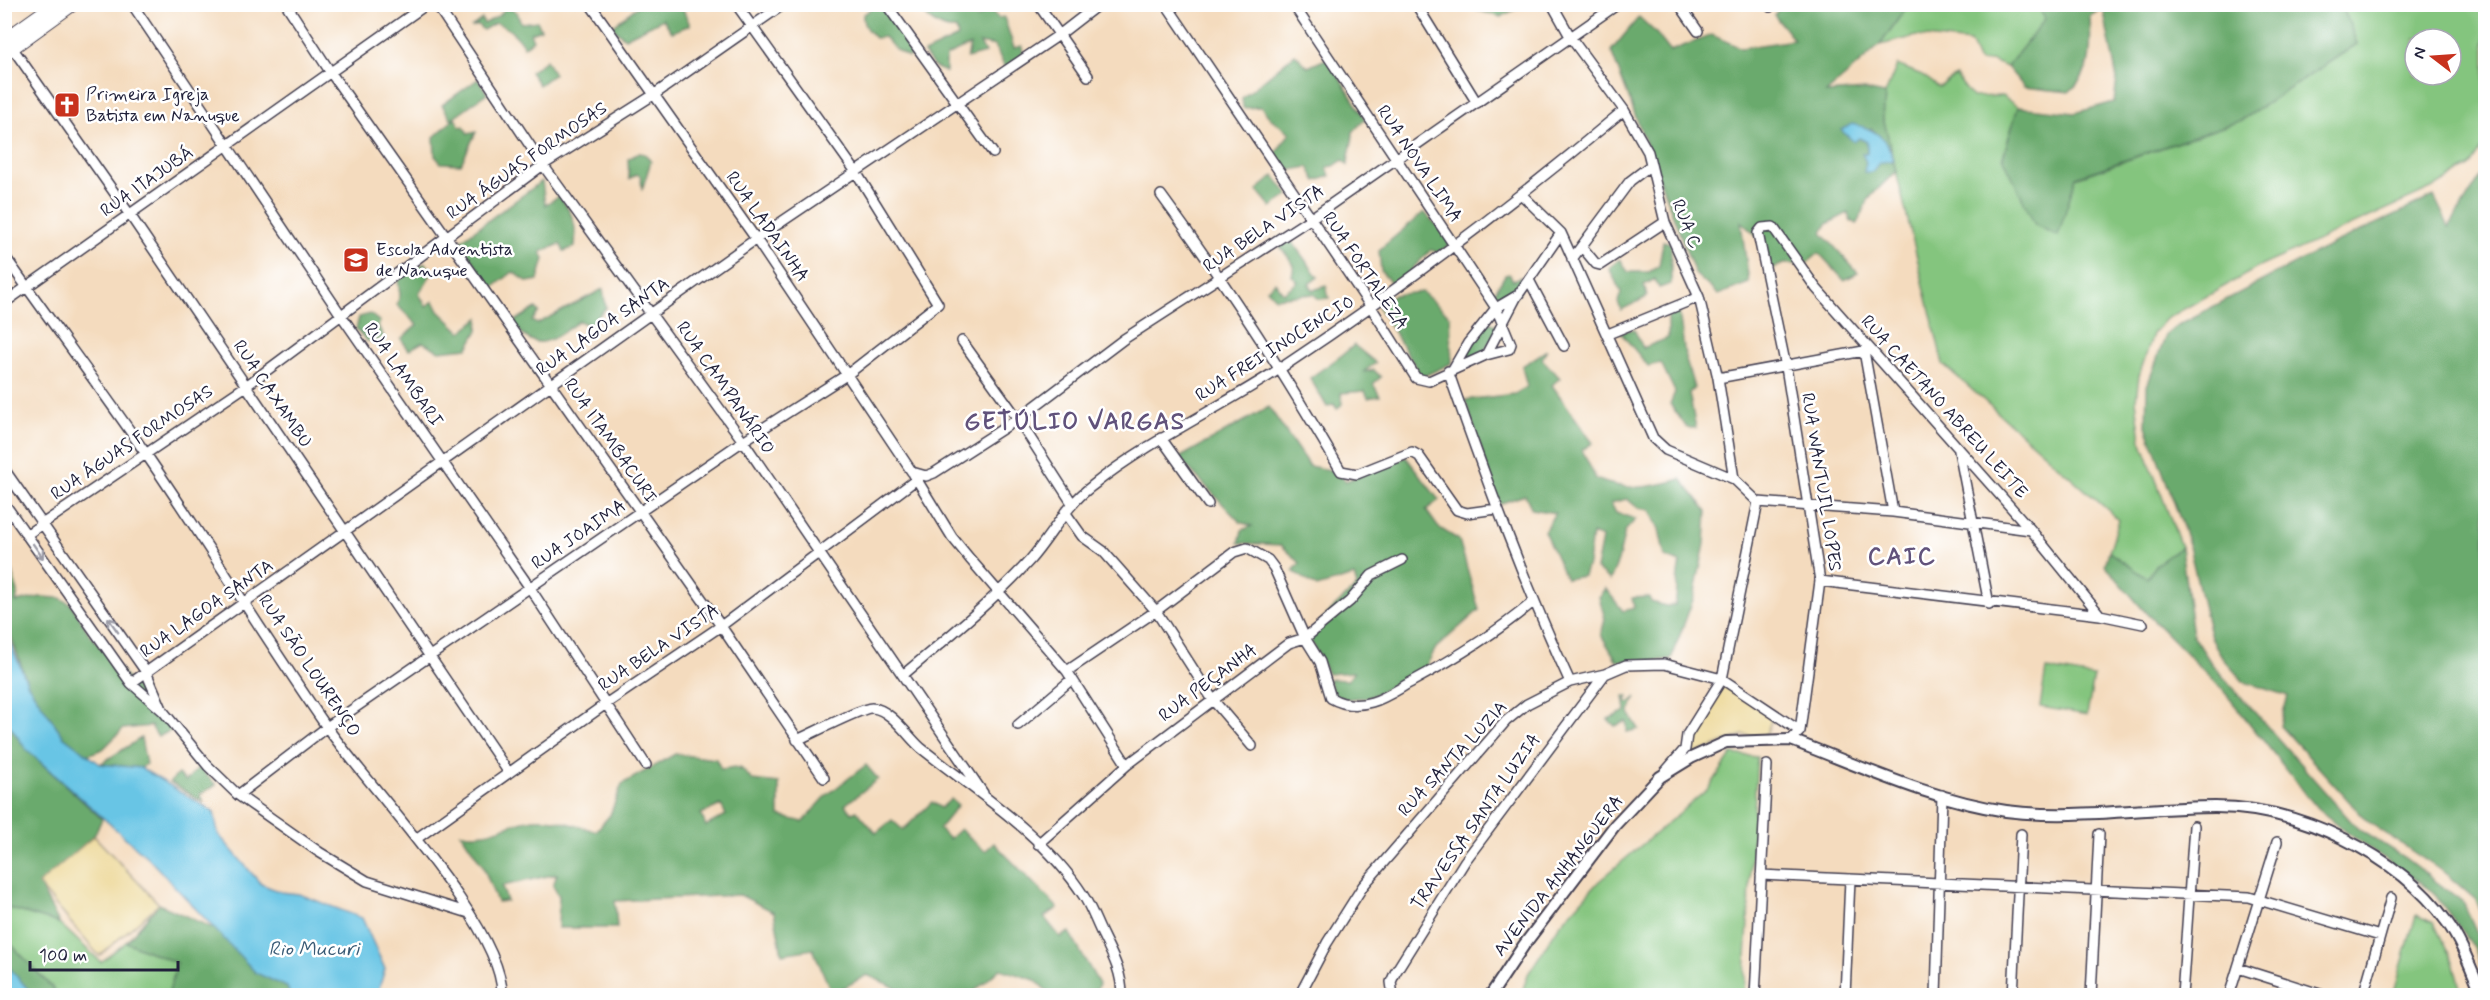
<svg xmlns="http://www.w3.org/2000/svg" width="2490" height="1000" font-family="Mynerve,sans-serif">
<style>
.green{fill:#84c57e;stroke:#53745c;stroke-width:1.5;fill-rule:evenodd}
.forest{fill:#6baa6d;stroke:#466654;stroke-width:1.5;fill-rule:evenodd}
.sand{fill:#eeda9e;stroke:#887e6c;stroke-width:1.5}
.water{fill:#67c5e5;stroke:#447490;stroke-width:1.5}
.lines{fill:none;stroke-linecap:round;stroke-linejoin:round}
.minor-casing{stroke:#423e4f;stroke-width:12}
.tertiary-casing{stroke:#423e4f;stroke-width:14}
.primary-casing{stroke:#423e4f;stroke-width:16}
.minor{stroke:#fff;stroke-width:9}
.tertiary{stroke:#fff;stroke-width:10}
.primary{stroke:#fff;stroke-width:14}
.oneway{stroke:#9c9ca7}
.labels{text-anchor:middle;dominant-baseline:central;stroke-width:5;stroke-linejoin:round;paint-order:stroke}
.poi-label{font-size:18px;fill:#22223b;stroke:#fff;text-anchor:start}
.street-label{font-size:18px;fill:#22223b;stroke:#fff}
.water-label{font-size:20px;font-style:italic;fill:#3a5b76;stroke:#fff}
.district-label{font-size:24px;font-weight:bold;letter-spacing:1.5px;fill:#61527b;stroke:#fff}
</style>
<rect width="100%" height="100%" fill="#fff"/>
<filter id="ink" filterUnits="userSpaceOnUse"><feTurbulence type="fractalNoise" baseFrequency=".0167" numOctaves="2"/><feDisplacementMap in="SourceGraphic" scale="12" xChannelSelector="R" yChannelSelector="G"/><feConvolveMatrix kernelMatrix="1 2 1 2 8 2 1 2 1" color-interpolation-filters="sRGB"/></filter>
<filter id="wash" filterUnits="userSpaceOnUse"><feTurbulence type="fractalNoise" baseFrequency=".008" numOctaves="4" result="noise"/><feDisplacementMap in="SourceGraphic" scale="24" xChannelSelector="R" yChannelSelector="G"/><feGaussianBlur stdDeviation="1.35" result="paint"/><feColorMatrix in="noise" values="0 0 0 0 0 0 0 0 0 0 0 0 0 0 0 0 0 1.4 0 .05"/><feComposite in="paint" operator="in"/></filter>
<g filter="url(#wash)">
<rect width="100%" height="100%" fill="#f4dbbe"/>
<!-- green -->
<path class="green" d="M1908 5H2037L2046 19 2007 67 1993 61 1979 62 1970 42 1917 36 1880 45Z
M2342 5H2485V144L2471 166 2438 186 2259 267 2166 319 2153 334 2139 376 2136 400 2141 440 2181 547 2157 564 2147 578 2109 552 2119 520 1943 364 1883 118 1885 94 1897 65 1922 75 1939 87 1956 76 1972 97 2002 96 2018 107 2003 157 2076 178 2242 120 2357 44ZM2415 39H2451V75H2415Z
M2046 669 2094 677 2087 715 2040 707Z
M1732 754 1757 757 1744 995H1521L1528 974 1559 926 1598 882 1709 788Z
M5 907 59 923 101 962 126 942 177 963 168 995H59L5 938Z
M2416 915 2434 923 2453 962 2462 995H2393Z"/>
<!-- forest -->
<path class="forest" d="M639 5H681L690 25 672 32 663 19 625 38 612 27Z
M876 5H882L917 52 908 57 896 50 884 37 875 38C868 31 862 25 863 15Z
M924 5H967L977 18 991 8 998 18 1004 17 1014 48 1022 46 1023 54 1005 68 995 46 980 43 985 53 967 58 970 45 946 56V72L934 67 924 53 958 37 956 29C944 31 929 21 922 11L926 7Z
M1459 5H1523L1501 17Z
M1783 5H1908L1880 45 1826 93 1865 90 1885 94 1883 118 1891 148 1871 128 1859 138 1867 142V153H1862L1872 172C1878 163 1882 159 1893 160L1896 171 1868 199 1857 224 1851 221 1848 213 1827 224 1822 233 1858 273 1844 280 1819 253 1806 264H1784L1771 269 1765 244 1741 222 1749 283 1718 295 1695 274 1611 51 1639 17 1656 33 1670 51 1712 35 1741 48 1794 40 1774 15Z
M2037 5H2342L2357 44 2242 120 2076 177 2058 236 2035 225 2003 157 2018 107 2075 113 2114 102 2117 79 2103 8 2090 16C2091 46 2094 72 2069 92L2024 87 2007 67 2045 19Z
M506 7 517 12 521 23 537 21 541 29 530 33 533 40 524 47C518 36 507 26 495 23L483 30 478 25 471 27 482 19 484 24 500 15Z
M1295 54 1308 67 1328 58 1365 119 1353 132C1353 147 1348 152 1348 165L1343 160 1334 166 1327 167 1330 176 1316 181 1308 167 1286 171 1275 154 1290 133 1270 118 1261 107 1243 108 1242 98Z
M546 60 554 74 539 85 530 72Z
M478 79 487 93 451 119 442 105Z
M455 118 460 127 464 126 468 134 476 132 461 164 441 163 435 156 434 137Z
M639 153 645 154 651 161 642 190 641 177 637 174 629 179 628 159Z
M2485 170V921L2476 900 2446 874 2367 821 2280 725 2288 696 2244 682 2224 660 2211 638 2187 538 2146 426 2147 386 2166 335 2178 325 2317 252 2434 196 2449 227Z
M1274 176 1289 195 1271 207 1257 190Z
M542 181 545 205 559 196C573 213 577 225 575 247L564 251 560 244 541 252 544 259 538 280 528 282 513 272 491 289 460 241Z
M1424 212 1453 242 1439 253 1431 250 1412 269 1414 273 1394 287 1381 271 1379 250Z
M1289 238 1318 277 1309 284 1313 290 1326 286 1329 298 1319 299 1313 294 1275 298 1267 289 1275 282 1283 293 1298 282 1292 276 1294 265 1280 246Z
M1663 241 1671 243V284L1659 288 1655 279 1644 285 1647 297 1621 310 1618 302 1621 292 1609 268 1620 259 1628 272H1649L1659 266Z
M425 263 433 271 419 294 426 306 434 301 439 311 461 332 479 318 478 330 468 348 439 351 423 342 409 350 401 339 417 325 397 305 400 295 398 280Z
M1509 274 1513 280 1521 277 1522 284 1518 295 1496 304 1487 290 1490 288 1495 292 1505 275Z
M603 289 606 308 589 325 579 321C553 340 535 357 513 322L536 308 539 312 532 321 537 324Z
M1422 292 1450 316 1452 363 1422 377 1378 307 1393 295Z
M1679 311 1685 356 1694 388 1689 393 1696 428H1687L1670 404 1675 392 1661 363 1648 366 1620 332 1634 329 1643 348 1668 338V317Z
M370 314 380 322 378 326 384 337 376 341H367L356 329 359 317Z
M1488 322 1499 326 1484 352 1460 363Z
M1354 345 1376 363 1363 372 1374 370 1381 377 1373 384 1380 396 1368 398 1365 391 1341 393 1342 404 1337 409 1334 404 1327 407 1310 378C1324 367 1339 359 1354 345Z
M1547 350 1542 359 1560 378 1552 385 1593 443 1582 450 1596 479C1626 492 1649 488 1681 479L1707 511 1705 544 1694 597 1671 659 1645 662 1617 661 1601 635 1605 619 1599 597 1605 588 1623 611 1634 608 1632 598 1649 597 1651 602 1667 606 1675 605C1678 590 1676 578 1680 563L1665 557 1659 529 1650 510 1638 508 1627 499 1611 503 1616 513 1636 519 1625 531 1618 561 1610 580 1596 569 1602 538 1592 534 1588 564 1584 576 1566 579 1544 531 1555 513 1532 509 1525 495 1499 504 1465 400 1515 394 1527 387 1522 366Z
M1269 407 1309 466 1336 471 1346 481 1406 457 1439 500 1426 510 1438 527 1459 540 1479 610 1436 648 1424 670 1370 697 1346 699 1334 695 1328 679 1348 680 1354 672 1328 674 1309 638 1326 615 1357 586 1354 576 1317 587 1293 571 1300 563 1281 545 1239 543 1242 530 1252 526 1240 522 1179 458Z
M4 546 18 592 16 602 40 597 60 598 71 604 90 635 151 705 150 716 168 722 172 730 158 737 151 726 123 729 103 749 87 755 63 736 28 685 5 619Z
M2181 547 2193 635 2211 663 2357 828 2405 858 2463 902 2485 950V975L2473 946 2433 892 2349 834 2317 808 2222 689 2146 613 2105 565 2109 552 2147 578 2157 564Z
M1624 696H1628L1626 701 1629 703 1636 697 1629 713 1639 729 1627 732V721L1615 726 1608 719 1626 711Z
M4 719 27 750 102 819 94 836 65 861 42 890 59 923 5 907Z
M141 738 146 764 141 768 100 764Z
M675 754 716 759 721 769 736 767 739 770 740 767 752 780 779 783V816L803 822 827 795 866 765 878 779 845 805 852 813 857 811 876 833 892 820 903 830 932 802 941 808 951 799 958 805 939 829 949 839 960 829 985 851 994 843 1058 908 1044 917 1060 937 1069 932 1099 984 1096 991 1080 995H1051L1035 980 1000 969 970 995H912L867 975 832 994 813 949 782 954 774 912 740 895 615 901 617 928H558L559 896 553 886 557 874 502 886 507 901 497 902 483 866 461 833C488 838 503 825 528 820 550 815 575 826 596 831L610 815 622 784ZM721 805 726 815 706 826 701 814Z
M199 767 216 785 200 794 203 802 170 782 178 774 186 781Z
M159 904 217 930 256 973 287 987 290 995H168L177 963 126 942Z
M4 938H5L59 995H33L5 963Z"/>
<!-- sand -->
<path class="sand" d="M1723 685 1773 716 1765 737 1743 735 1682 759Z
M94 836 159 904 99 956 38 884Z"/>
<!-- water -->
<path class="water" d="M1852 124C1873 128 1888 137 1893 160L1879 163 1872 172H1864L1866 162 1862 153H1867V142L1859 138 1854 142 1841 130Z
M4 628 28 685 63 736 100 764 141 768 214 812 218 834 261 884 281 892 299 894 362 918 385 969 377 995H290L287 987 256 973 148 858 27 750 5 719Z
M5 963 33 995H5Z"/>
</g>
<g filter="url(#ink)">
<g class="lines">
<defs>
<path id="minor" d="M132 4 341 315 530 588 646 765
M286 4 331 73 721 626 824 778
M436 4 543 165 743 441 983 793
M590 4 756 239 912 472 926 476 934 473 1018 419 1124 339 1310 219 1618 4
M886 4 993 153
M1038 4 1088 76
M1166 4 1371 307 1416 378 1429 381 1486 355 1509 349 1511 344 1496 308 1293 4
M1416 4 1477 103
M1552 4 1571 38 1624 110 1648 152 1665 222 1699 297 1718 378 1734 479
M1679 4 1698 31
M1768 4 1770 7
M9 43 130 215 509 773
M1161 195C1228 286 1284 373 1341 471L1357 474 1412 452 1419 456 1457 510 1467 513 1496 509
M1523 196 1561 233 1653 438 1666 450 1734 479 1758 502
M1582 247 1596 264 1600 265 1665 222
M4 255C51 322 100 387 146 454 208 544 264 637 326 726 367 785 505 928 502 996
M1572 259 1630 181 1651 165
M1529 280 1564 346
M4 303 427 4
M1608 334 1699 297
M962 341 1018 419 1072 503
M1864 351 1893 512
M1486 355 1517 296
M1453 369 1468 343 1496 308 1518 295 1561 233
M1448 371C1485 477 1523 580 1570 682
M1718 378 1869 350
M1161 438 1208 504
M1959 451 1989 604
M4 469 146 672 162 709
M914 475 952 537 970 559 1067 671 1127 765
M1758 502 1893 512 2031 530
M4 503 131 683 163 711 208 766 238 795 319 852 367 881 469 913
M1065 512 1082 536 1103 551 1156 611 1213 700 1252 746
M26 535 246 386 543 165 655 94 784 4
M1820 581 2100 615 2143 624
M1067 671 1156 611 1234 552 1247 548 1268 560 1274 568 1305 638 1320 662 1331 698C1343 705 1358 706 1372 702 1386 698 1400 688 1413 681 1456 658 1495 634 1533 602
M903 675C947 638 992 602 1030 560 1052 535 1065 506 1092 486 1151 439 1221 408 1284 366 1403 287 1515 202 1624 110
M131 683 756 239 1059 35 1099 4
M1018 725 1072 679
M797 740C811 734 863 707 872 708 891 709 908 737 921 748 975 791 1045 835 1083 895 1091 907 1096 922 1103 936 1113 956 1122 973 1122 996
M1791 740 1800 731 1820 581 1786 367 1760 243 1758 233 1762 228 1773 227 1816 288 2031 530 2100 615
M1665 772 1685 749 1687 735 1722 679 1758 502
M238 795 327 727 430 656 743 441 848 374 938 304 856 172 736 4
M416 839 607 703 721 626 917 479
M1038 844 1127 765 1289 643 1305 638 1350 601 1372 575 1402 560
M1761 875 2249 897 2380 936
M2238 968 2326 996
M1299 996 1327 943 1363 886 1506 721 1527 704 1570 682 1605 674 1626 665 1664 664 1722 679 1800 731
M1393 996 1391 982 1395 973 1465 861 1605 674
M1755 996 1767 765
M1845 996 1850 879
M1936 996 1942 795
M2013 996 2021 834
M2091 996 2099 834
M2182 996 2194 826
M2229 996 2277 842
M2363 996 2391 898"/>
<path id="tertiary" d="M1490 996 1524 945 1615 825 1660 777 1691 758 1726 742 1791 740C1860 766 1932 800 2006 811 2075 820 2146 807 2215 807 2299 807 2398 854 2447 922 2463 944 2472 972 2483 996"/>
<path id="primary" d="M4 41 56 4
M4 53 72 4"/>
</defs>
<!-- minor casing -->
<use href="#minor" class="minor-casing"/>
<!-- tertiary casing -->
<use href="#tertiary" class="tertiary-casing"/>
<!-- primary casing -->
<use href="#primary" class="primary-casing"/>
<!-- minor -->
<use href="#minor" class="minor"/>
<!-- tertiary -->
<use href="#tertiary" class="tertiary"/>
<!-- primary -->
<use href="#primary" class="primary"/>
</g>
<!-- one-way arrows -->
<defs><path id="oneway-shaft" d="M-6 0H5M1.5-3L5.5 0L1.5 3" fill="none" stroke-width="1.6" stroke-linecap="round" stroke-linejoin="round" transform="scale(1.5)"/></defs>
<g class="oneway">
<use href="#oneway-shaft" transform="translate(38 551) rotate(55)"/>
<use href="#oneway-shaft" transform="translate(113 625) rotate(-125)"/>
</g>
</g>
<!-- icons -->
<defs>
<symbol id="church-square" viewBox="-11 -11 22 22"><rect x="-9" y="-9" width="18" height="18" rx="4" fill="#c8321e" stroke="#fff"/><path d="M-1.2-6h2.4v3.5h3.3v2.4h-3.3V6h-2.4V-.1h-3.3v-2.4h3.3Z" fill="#fff"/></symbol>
<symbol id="school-square" viewBox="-11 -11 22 22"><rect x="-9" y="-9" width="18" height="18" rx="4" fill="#c8321e" stroke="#fff"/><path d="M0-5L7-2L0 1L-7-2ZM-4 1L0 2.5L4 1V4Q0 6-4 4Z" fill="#fff"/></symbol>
</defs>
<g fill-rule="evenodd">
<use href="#church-square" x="52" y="90" width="30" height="30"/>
<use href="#school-square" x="341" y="245" width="30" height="30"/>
</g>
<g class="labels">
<!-- poi labels -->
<g class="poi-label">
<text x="86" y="95">Primeira Igreja<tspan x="86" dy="21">Batista em Nanuque</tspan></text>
<text x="376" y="250">Escola Adventista<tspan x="376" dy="21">de Nanuque</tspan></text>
</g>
<!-- street labels -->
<g class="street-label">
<text transform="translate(527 161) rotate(-35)">RUA ÁGUAS FORMOSAS</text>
<text transform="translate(1419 164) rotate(56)">RUA NOVA LIMA</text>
<text transform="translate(147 182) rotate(-35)">RUA ITAJUBÁ</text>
<text transform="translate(1686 224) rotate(68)">RUA C</text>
<text transform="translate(767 227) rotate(55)">RUA LADAINHA</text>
<text transform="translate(1264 229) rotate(-34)">RUA BELA VISTA</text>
<text transform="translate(1365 271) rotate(56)">RUA FORTALEZA</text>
<text transform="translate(603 327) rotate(-35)">RUA LAGOA SANTA</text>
<text transform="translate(1275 349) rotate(-32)">RUA FREI INOCENCIO</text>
<text transform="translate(403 375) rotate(55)">RUA LAMBARI</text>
<text transform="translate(725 388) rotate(55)">RUA CAMPANÁRIO</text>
<text transform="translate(272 394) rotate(56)">RUA CAXAMBU</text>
<text transform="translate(1944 407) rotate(48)">RUA CAETANO ABREU LEITE</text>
<text transform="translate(610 441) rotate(55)">RUA ITAMBACURI</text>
<text transform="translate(132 443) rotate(-34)">RUA ÁGUAS FORMOSAS</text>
<text transform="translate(1821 482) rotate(81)">RUA WANTUIL LOPES</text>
<text transform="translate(579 535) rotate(-34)">RUA JOAIMA</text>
<text transform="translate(207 609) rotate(-35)">RUA LAGOA SANTA</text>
<text transform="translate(659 648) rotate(-34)">RUA BELA VISTA</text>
<text transform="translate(309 666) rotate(56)">RUA SÃO LOURENÇO</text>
<text transform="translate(1208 683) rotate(-37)">RUA PEÇANHA</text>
<text transform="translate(1453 759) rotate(-47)">RUA SANTA LUZIA</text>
<text transform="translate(1476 822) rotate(-55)">TRAVESSA SANTA LUZIA</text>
<text transform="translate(1559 876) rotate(-52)">AVENIDA ANHANGUERA</text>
</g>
<!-- water labels -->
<g class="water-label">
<text x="314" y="949">Rio Mucuri</text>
</g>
<!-- district labels -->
<g class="district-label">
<text x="1075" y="422">GETÚLIO VARGAS</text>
<text x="1902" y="557">CAIC</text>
</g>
</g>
<!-- margin -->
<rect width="2490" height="1000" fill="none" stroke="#fff" stroke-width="24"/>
<!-- north arrow -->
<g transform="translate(2433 57) rotate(287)"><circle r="28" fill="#ffffff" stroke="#a7a7b1" stroke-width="1.5"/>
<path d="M0-4.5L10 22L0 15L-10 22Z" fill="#c8321e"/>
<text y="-9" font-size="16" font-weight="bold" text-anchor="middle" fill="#22223b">N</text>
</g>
<!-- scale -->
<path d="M30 961v9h148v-9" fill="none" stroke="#22223b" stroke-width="3"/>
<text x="39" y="961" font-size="18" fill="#22223b" stroke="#ffffff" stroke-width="4.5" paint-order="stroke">100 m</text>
</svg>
